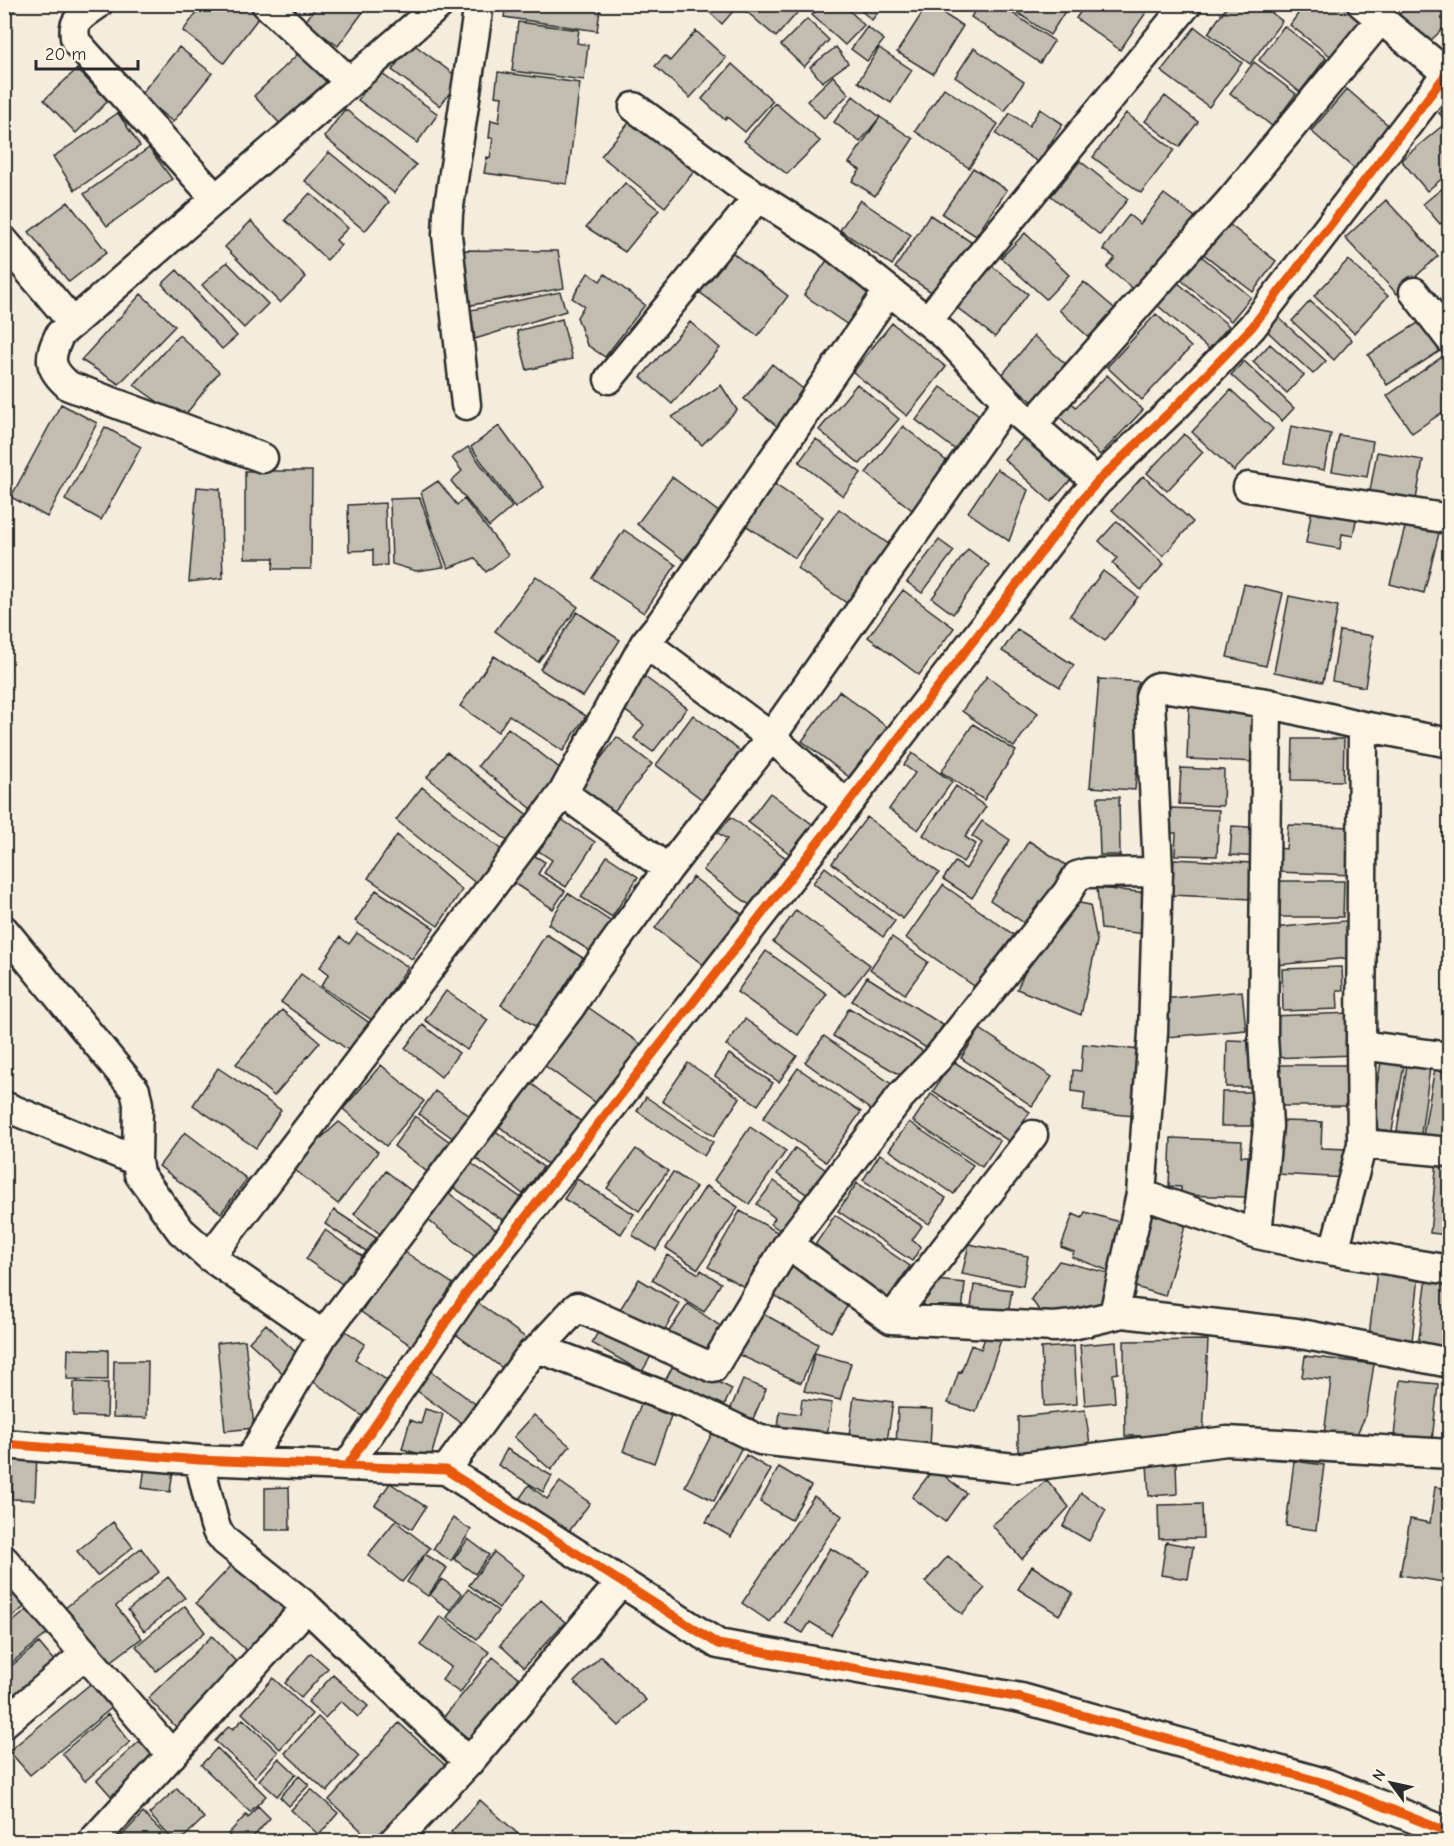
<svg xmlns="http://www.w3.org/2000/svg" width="1454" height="1846" font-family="'Comic Neue',sans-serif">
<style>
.building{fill:#c2bdb1;stroke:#2b2b2b;stroke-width:1.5}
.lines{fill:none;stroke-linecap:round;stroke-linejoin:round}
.minor-casing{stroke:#2b2b2b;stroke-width:33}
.minor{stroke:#fcf5e5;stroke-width:28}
.cycleway-casing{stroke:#fcf5e5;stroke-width:13}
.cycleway{stroke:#e8590c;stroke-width:9}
</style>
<rect width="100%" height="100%" fill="#f4edde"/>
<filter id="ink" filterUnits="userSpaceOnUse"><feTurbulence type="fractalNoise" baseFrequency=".0167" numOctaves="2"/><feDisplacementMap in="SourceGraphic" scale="12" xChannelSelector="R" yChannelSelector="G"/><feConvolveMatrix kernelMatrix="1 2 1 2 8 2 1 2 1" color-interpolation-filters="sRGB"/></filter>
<g filter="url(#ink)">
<!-- building -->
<path class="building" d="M4 4H19L4 23Z
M203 4H251L262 13 224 63 183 31Z
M318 4H369L338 46 305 22Z
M506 4H601L597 31 504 17Z
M701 4H734L736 8 722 24Z
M752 4H788L797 13 776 37 746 11Z
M822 4H843L864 25 845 45 812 15Z
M853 4H885L872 20Z
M928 4 963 26 933 74 897 52Z
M979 4H999L1054 41 1040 63 971 17Z
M1005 4H1069V5L1050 35Z
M1086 4H1152L1120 50 1076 18Z
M1229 4H1260L1282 21 1250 64 1208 33Z
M1305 4H1347L1363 17 1333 58 1290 25Z
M1409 4H1450V22L1427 44 1399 15Z
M807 19 829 40 804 67 781 45Z
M518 22 579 30 577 43 588 45 584 80 512 71Z
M1284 26 1326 58 1300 92 1259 60Z
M867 27 884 40 867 61 851 49Z
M1195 27 1242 63 1209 107 1161 71Z
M696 31 726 58 690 98 655 66 665 56 670 61Z
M412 43 460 79 440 106 392 70Z
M179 47 212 73 173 122 140 95Z
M836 47 848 63 822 82 810 67Z
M879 48 912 70 891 103 858 82Z
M974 48 1024 82 1005 111 955 77Z
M299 53 330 86 285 129 254 96Z
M1254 62 1296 94 1272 126 1230 93Z
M732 64 773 101 745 132 727 117 725 120 702 99Z
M77 69 108 101 76 133 44 100Z
M379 72 438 114 417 143 358 100Z
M498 72 580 83 567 184 484 173 487 157 490 158 493 138H489L491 120 499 122 502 97 495 96Z
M833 76 849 94 824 118 807 101Z
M944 88 998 124 969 168 915 131Z
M1347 89 1395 131 1359 173 1311 131Z
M853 96 880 117 860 142 834 122Z
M1165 96 1198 122 1179 147 1145 121Z
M775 103 820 141 787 174 744 141Z
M1450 105V172L1427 191 1401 160 1447 122 1439 113Z
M345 109 416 165 394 193 324 137Z
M1040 109 1063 124 1038 162 996 134 1010 113 1029 126Z
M638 112 701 163 665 207 601 156Z
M118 113 140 146 75 190 53 157Z
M1126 113 1174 150 1141 193 1093 157Z
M880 117 913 139 875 196 852 181 860 170 849 163Z
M149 148 172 179 107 226 84 194Z
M329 152 389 202 365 231 305 181Z
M1080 161 1128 199 1100 235 1051 196Z
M973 168 1007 190 976 236 942 214Z
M1450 182V217L1440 224 1423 204Z
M625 183 659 210 625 252 586 227Z
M310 193 348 228 336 240 341 245 327 260 285 220Z
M1164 194 1195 217 1137 292 1107 268 1115 258 1103 249 1129 215 1140 224Z
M860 200 911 235 892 265 840 230Z
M1386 200 1438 256 1397 294 1345 238Z
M68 202 107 252 69 282 29 232Z
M930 215 974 244 939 297 895 268Z
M251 221 306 277 280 303 225 247Z
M1225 221 1276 261 1253 292 1201 252Z
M1025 233 1069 275 1046 299 1001 258Z
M461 250 558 251 564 288 466 306Z
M729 250 788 296 758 336 698 291Z
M1195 251 1251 297 1231 321 1175 275Z
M829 257 877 289 851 327 804 295Z
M1348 260 1388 296 1354 333 1314 296Z
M227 262 268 304 244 328 202 285Z
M988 263 1028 294 995 337 955 306Z
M177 270 237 336 222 349 162 284Z
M588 273 600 281 605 274 645 305 605 357 587 345 577 317 584 306 572 298Z
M1084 282 1121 314 1095 343 1059 310Z
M1177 282 1229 326 1209 349 1157 305Z
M560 292 566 311 475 339 471 310Z
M141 294 175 326 119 384 81 360Z
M1450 299V327L1436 309Z
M1310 301 1352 340 1334 360 1292 321Z
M1156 314 1191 347 1142 400 1107 367Z
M1278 317 1326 361 1313 374 1266 330Z
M562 319 572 359 527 370 517 331Z
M1421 321 1440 351 1387 385 1368 355Z
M690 322 720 348 672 404 641 377Z
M892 323 946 367 907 416 853 372Z
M179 335 219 372 182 419 134 385Z
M1034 336 1068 366 1035 404 1002 375Z
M1270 344 1304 375 1287 393 1253 362Z
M1446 354 1450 359V407L1412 433 1387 396Z
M1244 361 1294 408 1282 421 1231 375Z
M772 364 812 396 784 432 744 399Z
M1107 375 1143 410 1100 455 1052 410 1065 397 1076 407Z
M857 384 899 419 860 464 819 430Z
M721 385 737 410 702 445 672 417Z
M941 387 982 417 957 451 916 420Z
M1231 390 1273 429 1234 471 1192 432Z
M61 404 97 423 47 517 11 497Z
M499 426 544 487 515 508 471 447Z
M903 426 954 467 917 514 866 473Z
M1291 426 1331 434 1324 470 1284 463Z
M105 427 141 447 101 520 65 500Z
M1029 431 1075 475 1051 502 1004 459Z
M1184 434 1203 452 1167 491 1147 473Z
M1339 435 1373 441 1367 477 1332 471Z
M816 439 861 473 843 496 799 462Z
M468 447 512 507 489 527 451 481 462 471 452 458Z
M1377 452 1423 460 1415 505 1369 496Z
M997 469 1028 490 1009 541 968 512Z
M245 471H312L311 569H273L274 558H245Z
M1143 476 1193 522 1163 556 1112 510Z
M672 477 720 513 684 560 637 524Z
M767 479 823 517 795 558 739 521Z
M438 481 457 505 464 499 508 555 486 572 475 558 448 568 431 525 421 492Z
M197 487 220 489 223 578 189 582Z
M420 498 444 567 416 571 392 564 390 499Z
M1313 502 1358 510 1353 536 1342 534 1340 549 1306 543Z
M385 503 387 565 373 566V550L349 551 348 505Z
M839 509 890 545 848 604 797 568Z
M1407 520 1440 529 1424 593 1390 584Z
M1117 521 1164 564 1141 590 1112 563 1117 558 1099 541Z
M624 530 676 565 644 613 592 578Z
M939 540 954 551 922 593 907 582Z
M968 549 989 565 953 614 932 598Z
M1103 571 1138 597 1105 641 1070 615Z
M536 576 578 607 538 662 495 631Z
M1244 584 1283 593 1266 666 1227 657Z
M903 590 954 628 919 675 868 637Z
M1289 596 1338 606 1323 682 1274 672Z
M577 612 620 640 583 697 540 669Z
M1017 629 1074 665 1060 687 1002 651Z
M1340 631 1373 636 1365 687 1332 681Z
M494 656 586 716 563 751 509 715 498 732 460 706Z
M642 675 687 708 653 752 634 738 644 725 619 706Z
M987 676 1038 713 1014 747 962 711Z
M1099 679 1144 682 1135 790 1090 787Z
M839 691 891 730 853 780 802 741Z
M1189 707 1260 710 1258 762 1187 759Z
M693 715 744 754 707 803 656 765Z
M973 724 1016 751 984 800 941 772Z
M508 728 562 770 532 809 478 766Z
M617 737 652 764 612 814 578 788Z
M1293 739H1344L1343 781 1292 780Z
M447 752 530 817 510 843 427 777Z
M912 753 952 782 918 830 889 809 915 773 904 765Z
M1181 768 1224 770 1223 806 1179 804Z
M956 786 986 807 965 837 976 844 963 862 923 835Z
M422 787 503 851 477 884 396 820Z
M770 793 816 827 794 857 748 822Z
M1098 797H1119L1120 855H1100Z
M1171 808 1219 810 1217 856 1175 855 1176 833H1170Z
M558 817 595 842 566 887 544 873 552 860 537 850Z
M731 817 790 861 755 909 703 870 727 839 718 833Z
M867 817 939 873 903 919 832 863Z
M982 821 1010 840 972 898 943 879 955 862 966 869 982 843 972 836Z
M1288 825 1356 827 1353 875 1277 872 1278 848 1286 849Z
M1232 826 1263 828 1261 857 1230 855Z
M397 835 462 890 438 926 368 878Z
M1029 841 1072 869 1033 929 990 900Z
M530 853 545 862 538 874 565 891 553 909 512 882Z
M607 856 638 877 612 917 581 897Z
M1174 859 1252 863 1251 899 1172 895Z
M825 867 895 921 883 937 813 883Z
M693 877 748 919 710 970 655 928Z
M1275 881H1344L1343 917H1275Z
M943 885 1014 935 977 988 906 938Z
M1097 888 1150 893 1146 934 1101 929Z
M376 890 434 928 412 959 355 921Z
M568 893 613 923 593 953 548 924Z
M1069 901 1090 905 1097 941 1081 1015 1017 989 1038 944Z
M796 910 870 965 846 996 773 942Z
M1355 920 1359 957 1276 965 1273 928Z
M357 933 408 967 372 1020 321 986 329 974 320 967 340 937 349 944Z
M546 934 583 958 538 1028 501 1005Z
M892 937 928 962 905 994 870 969Z
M766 951 827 994 798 1035 737 992Z
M1342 967 1343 990H1337L1338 1009 1283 1011 1282 969Z
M301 974 371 1024 351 1052 281 1002Z
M867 977 943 1025 928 1049 852 1001Z
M446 991 488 1020 467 1050 425 1020Z
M1242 991 1246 1030 1167 1037 1163 999Z
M582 1003 642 1045 599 1105 540 1062Z
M849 1008 930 1055 914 1083 833 1036Z
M282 1010 320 1042 274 1096 236 1064Z
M1353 1013 1355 1055 1271 1058 1270 1016Z
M745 1019 797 1056 779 1082 726 1045Z
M423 1025 459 1053 441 1077 405 1048Z
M980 1029 1052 1077 1032 1106 961 1058Z
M824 1036 897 1088 878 1115 805 1062Z
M1227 1040 1258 1041 1257 1087H1226Z
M1083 1044 1140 1050 1134 1116 1083 1111 1085 1093 1072 1091 1073 1070 1081 1071Z
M729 1054 773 1083 758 1105 715 1076Z
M1382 1056 1405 1060 1392 1131 1370 1128Z
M953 1061 1030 1112 1010 1142 933 1091Z
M1436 1062 1450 1065V1145L1422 1141Z
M688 1063 740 1098 714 1136 662 1101Z
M381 1065 424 1101 386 1146 343 1109Z
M1271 1065H1346V1106H1271Z
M1407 1065 1430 1068 1421 1134 1397 1131Z
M218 1068 281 1110 256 1148 193 1105Z
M798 1068 861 1112 826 1162 763 1118Z
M528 1081 583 1123 550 1166 495 1123Z
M435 1091 477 1121 461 1144 419 1114Z
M1222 1092H1252L1251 1126H1221Z
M931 1094 1000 1141 982 1167 913 1121Z
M646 1097 713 1142 704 1156 637 1111Z
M415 1116 458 1148 435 1178 394 1146Z
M1280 1121 1322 1122 1321 1148 1348 1149 1346 1178 1277 1174Z
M339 1122 378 1152 338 1204 290 1166Z
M909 1122 973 1165 954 1194 889 1150Z
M750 1127 786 1151 749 1204 714 1180Z
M493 1129 543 1167 523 1194 473 1156Z
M185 1132 247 1179 221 1213 159 1166Z
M1171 1138 1242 1141 1241 1156H1248L1246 1197 1181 1195V1187L1169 1186Z
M795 1148 829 1172 818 1202 777 1174Z
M636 1149 668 1171 639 1211 607 1188Z
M880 1154 946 1198 929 1224 863 1180Z
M465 1159 520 1197 504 1221 448 1184Z
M1437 1160 1450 1161V1235L1430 1233Z
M386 1171 419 1197 387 1239 354 1214Z
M673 1172 696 1187 656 1250 632 1235Z
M577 1179 634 1214 621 1234 564 1199Z
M774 1181 805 1203 784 1233 771 1224 775 1218 757 1204Z
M857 1183 922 1226 912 1240 921 1247 912 1261 838 1211Z
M706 1186 738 1207 698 1269 666 1248Z
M445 1190 499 1232 478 1259 424 1217Z
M334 1210 387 1245 378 1259 325 1224Z
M740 1211 779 1233 748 1289 708 1267Z
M1085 1212 1127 1224 1115 1273 1072 1257 1074 1252 1061 1247 1073 1214 1082 1218Z
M1150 1213 1186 1223 1165 1296 1129 1285Z
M835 1215 910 1266 887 1299 813 1248Z
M325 1230 370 1262 351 1290 306 1259Z
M969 1244 1028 1256 1023 1286 962 1274Z
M402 1250 456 1286 415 1348 361 1312Z
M667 1255 699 1274 701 1270 721 1283 704 1312 652 1280Z
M1059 1261 1108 1273 1102 1311 1044 1317 1031 1299Z
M795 1262 852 1299 831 1332 774 1295Z
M1377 1271 1419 1276 1412 1341 1369 1336Z
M1427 1276 1450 1278V1349L1418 1346Z
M639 1279 680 1304 661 1336 619 1311Z
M926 1279 965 1283 962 1313 923 1309Z
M974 1285 1012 1290 1007 1321 970 1315Z
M477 1302 530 1341 508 1372 454 1333Z
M688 1304 726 1330 706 1360 667 1334Z
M762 1313 818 1344 801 1383 737 1354 749 1329 754 1332Z
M266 1324 305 1361 289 1379 249 1342Z
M602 1325 652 1354 642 1372 592 1343Z
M341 1328 365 1344 355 1359 388 1381 364 1417 308 1378Z
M986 1335 1001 1340 976 1412 948 1403 959 1371 961 1372 971 1345 981 1349Z
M245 1340 254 1428 225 1431 217 1343Z
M1208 1340 1203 1435 1125 1436 1124 1341Z
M1116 1342 1118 1373 1113 1374 1115 1402 1085 1405 1080 1345Z
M1074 1346 1077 1404 1044 1406 1041 1348Z
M68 1349 108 1350V1380L67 1379Z
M815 1353 851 1363 840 1400 804 1391Z
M1305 1356 1374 1364 1366 1415 1354 1440 1324 1435 1331 1380 1302 1377Z
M676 1360 732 1389 721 1412 664 1383Z
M114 1361H148L147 1418 113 1417Z
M430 1371 485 1411 471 1430 416 1390Z
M743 1380 766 1389 753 1419 730 1410Z
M1400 1380 1438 1384 1432 1441 1394 1437Z
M74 1382 108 1383 107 1417 73 1416Z
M854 1397 893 1402 886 1448 848 1443Z
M802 1399 832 1403 826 1442 777 1435 780 1411 800 1414Z
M641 1404 671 1416 654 1463 623 1451Z
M898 1408 932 1409 930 1447 896 1445Z
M425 1409 443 1414 431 1457 402 1449 410 1420 421 1424Z
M1085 1410 1090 1444 1018 1453V1417Z
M534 1415 570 1446 551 1470 514 1437Z
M716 1426 745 1441 714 1501 685 1486Z
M507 1449 552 1476 543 1492 498 1465Z
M13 1454H37L35 1500 12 1499Z
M746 1455 771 1470 731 1537 706 1522Z
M4 1458H8L7 1500H4Z
M146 1459 174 1463 170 1492 142 1488Z
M1294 1461 1324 1465 1316 1530 1286 1526Z
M1176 1463 1177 1494 1149 1496 1147 1464Z
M779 1467 811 1486 791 1520 760 1502Z
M934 1468 966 1493 945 1522 912 1497Z
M1047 1480 1069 1507 1022 1559 992 1525Z
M560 1482 590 1503 565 1537 517 1502 529 1485 547 1499Z
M390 1483 426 1507 412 1529 375 1505Z
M289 1487 290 1530H265V1488Z
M1435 1487 1450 1489V1583L1400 1575 1410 1519 1430 1523Z
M1081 1493 1106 1510 1089 1541 1063 1526Z
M814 1496 842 1516 770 1622 742 1603Z
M1202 1504 1203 1538 1159 1539 1158 1505Z
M453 1518 471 1530 451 1561 433 1549Z
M395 1521 430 1548 402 1582 368 1555Z
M113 1522 133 1547 97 1576 77 1551Z
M468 1539 489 1555 475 1574 454 1559Z
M1166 1542 1193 1547 1188 1579 1161 1575Z
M141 1548 159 1572 116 1606 142 1638 109 1663 65 1608Z
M830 1548 869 1571 831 1635 810 1622 803 1633 785 1623Z
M494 1552 524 1575 499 1608 469 1585Z
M425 1554 447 1568 428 1596 407 1582Z
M948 1556 985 1588 962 1614 925 1582Z
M235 1562 288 1611 249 1653 196 1603Z
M1032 1566 1073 1593 1059 1615 1018 1589Z
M168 1577 185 1598 144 1631 128 1610Z
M442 1579 462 1594 450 1610 430 1595Z
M10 1580 29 1603 4 1624V1584Z
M468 1589 498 1611 477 1639 447 1617Z
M541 1600 565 1622 524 1667 500 1645Z
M33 1605 53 1629 4 1669V1629Z
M185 1606 205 1632 156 1671 136 1646Z
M440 1616 489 1652 460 1693 442 1680 451 1667 420 1645Z
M212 1636 241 1667 177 1728 148 1698Z
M39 1643 60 1668 4 1715V1672Z
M311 1653 328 1668 301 1698 285 1683Z
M601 1656 646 1700 619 1726 574 1682Z
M493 1657 524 1682 474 1743 443 1718Z
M333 1675 368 1706 358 1717 341 1701 325 1718 308 1702Z
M273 1678 312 1714 280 1749 242 1713Z
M94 1681 114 1706 30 1775 9 1751Z
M108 1714 130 1742 85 1781 62 1753Z
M318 1717 359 1756 327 1792 285 1753Z
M243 1719 278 1752 255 1777 215 1741 229 1726 233 1729Z
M399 1723 447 1767 378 1842H373L329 1800Z
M143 1738 158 1755 111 1796 97 1780Z
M217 1748 266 1796 250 1812 201 1765Z
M279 1758 296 1774 277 1796 259 1780Z
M299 1776 309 1785 289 1806 280 1797Z
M177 1788 204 1818 179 1842H175L149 1814Z
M311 1789 338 1813 319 1835 291 1810Z
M480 1800 527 1842H462L451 1832Z
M258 1806 270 1818 249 1842H235L228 1834 246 1815 248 1818Z
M143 1813 172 1842H116Z"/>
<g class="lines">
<defs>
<path id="minor" d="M98 4C82 16 70 20 76 42L216 199
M266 4 350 82
M1362 4 1450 76
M634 107 736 183 827 241 946 336 1017 412 1097 482
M4 241 73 323
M1414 292 1450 339
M927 321 1187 4
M609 379 758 197
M466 405 447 235 448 213 479 4
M1032 425 1232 199 1380 20
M263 458 69 386C48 368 48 358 60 334L440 4
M1248 487 1450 519
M645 643 771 737 847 805
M563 793 668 869
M4 930 135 1090 138 1104 137 1161 139 1174 181 1231 210 1257 323 1335
M1361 1045 1450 1057
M4 1106 137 1161
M1362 1144 1450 1152
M1141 1194 1257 1234 1334 1251 1450 1270
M1257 1234 1268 1126 1263 1035 1267 703
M788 1244 891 1319 1054 1327 1073 1325 1123 1313 1296 1333 1450 1363
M1334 1251 1362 1144 1361 1045 1363 726
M210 1257 563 793 645 643 662 622 889 290
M1114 1314 1141 1194 1153 1033 1158 872 1150 697C1152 690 1154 687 1161 687L1267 703 1363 726 1450 743
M891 1319 1033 1135
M537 1350 577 1307 713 1368 788 1244 901 1096 937 1059 1067 893 1077 876 1087 873 1158 872
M4 1444 199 1460 446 1470 718 1644 1021 1698 1328 1784 1450 1833
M199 1460 214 1522 217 1531 225 1541 307 1607 469 1762
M249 1461 323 1335 571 1006 589 978 668 869 771 737 1007 402
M347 1466 464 1296 847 805 1080 502 1097 482 1179 403 1252 327 1447 73
M446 1470 531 1354 541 1349 688 1405 760 1440 1014 1468 1227 1441 1450 1454
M4 1560 172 1755
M4 1723 85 1654
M92 1842 307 1607
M393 1842 469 1762 621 1582"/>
</defs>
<!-- minor casing -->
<use href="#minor" class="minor-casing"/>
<!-- minor -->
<use href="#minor" class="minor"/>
<defs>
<path id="cycleway" d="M4 1444 199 1460 446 1470 718 1644 1021 1698 1328 1784 1450 1833
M347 1466 464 1296 847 805 1080 502 1097 482 1179 403 1252 327 1447 73"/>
</defs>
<!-- cycleway casing -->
<use href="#cycleway" class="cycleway-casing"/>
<!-- cycleway -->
<use href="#cycleway" class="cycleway"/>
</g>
</g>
<!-- margin -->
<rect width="1454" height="1846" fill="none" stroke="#fcf5e5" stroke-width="24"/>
<rect x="12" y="12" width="1430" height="1822" fill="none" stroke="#2b2b2b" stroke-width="2" filter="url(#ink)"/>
<!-- north arrow -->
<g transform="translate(1391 1783) rotate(303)" stroke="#fcf5e5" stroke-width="4.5" paint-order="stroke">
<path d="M0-4.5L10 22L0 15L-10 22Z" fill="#2b2b2b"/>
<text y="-9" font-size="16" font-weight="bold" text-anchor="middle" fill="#2b2b2b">N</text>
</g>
<!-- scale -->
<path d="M36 60v9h102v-9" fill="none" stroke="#2b2b2b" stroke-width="3"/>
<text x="45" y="60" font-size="18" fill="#2b2b2b" stroke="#fcf5e5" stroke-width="4.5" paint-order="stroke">20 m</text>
</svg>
